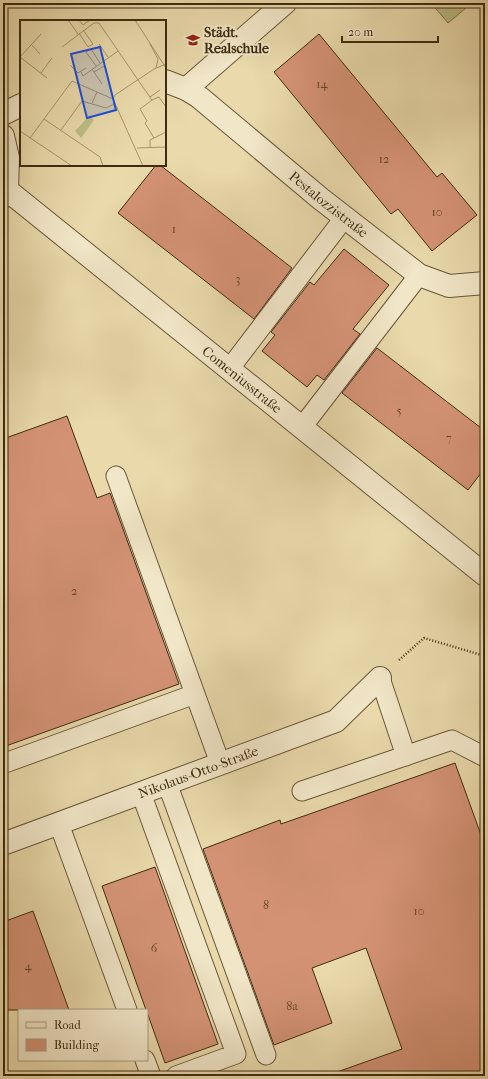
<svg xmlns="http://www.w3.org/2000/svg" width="488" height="1079" font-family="'IM FELL French Canon',serif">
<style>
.green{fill:#bcbe85;stroke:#7d744a}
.building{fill:#d49275;stroke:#3e2b0f}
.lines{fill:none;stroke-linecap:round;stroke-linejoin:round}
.service-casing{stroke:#695636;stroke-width:21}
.minor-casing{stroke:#695636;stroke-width:24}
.path{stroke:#3e2b0f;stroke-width:2.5;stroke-dasharray:1 2;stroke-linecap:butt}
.service{stroke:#f1e6c8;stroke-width:19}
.minor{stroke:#f1e6c8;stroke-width:22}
.labels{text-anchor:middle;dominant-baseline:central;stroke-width:4;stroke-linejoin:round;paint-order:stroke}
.number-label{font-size:12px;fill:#644528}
.poi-label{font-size:14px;font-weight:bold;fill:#3e2b0f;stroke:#f1e6c8;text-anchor:start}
.street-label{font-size:14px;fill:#3e2b0f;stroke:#f1e6c8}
.inset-road{fill:none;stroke:#a5936d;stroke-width:1}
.view{fill:#1d4ed8;fill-opacity:0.15;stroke:#1d4ed8;stroke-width:2}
.inset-edge{fill:none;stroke:#3e2b0f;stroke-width:2}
</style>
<rect width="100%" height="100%" fill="#e9d9ab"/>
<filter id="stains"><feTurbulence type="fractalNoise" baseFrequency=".005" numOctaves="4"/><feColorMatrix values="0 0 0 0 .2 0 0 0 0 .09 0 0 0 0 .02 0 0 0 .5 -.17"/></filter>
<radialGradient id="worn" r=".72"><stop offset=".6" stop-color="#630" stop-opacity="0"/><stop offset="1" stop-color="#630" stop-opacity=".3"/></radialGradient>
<!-- green -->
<path class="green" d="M431 3H472L448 23Z"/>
<!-- building -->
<path class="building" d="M319 34 437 177 442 173 477 215 432 251 398 209 391 214 274 72Z
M156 165H160L292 268 254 319 118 213Z
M344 249 389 285 353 329 360 334 324 380 317 375 307 387 262 351 275 335 271 332 310 282 314 285Z
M377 348 485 431V468L468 490 342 393Z
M67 416 97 498 110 493 179 684 3 747V439Z
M455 763 485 846V1076H338L337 1072 402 1049 366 948 312 968 332 1023 274 1045 203 849 280 820 281 824Z
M155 867 218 1044 165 1063 147 1012V1010H146L102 886Z
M33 911 69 1010H3V922Z"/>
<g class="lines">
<defs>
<path id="service" d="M230 368 345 217
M302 427 419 275
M116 476 195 694
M380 678 406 756
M5 763 195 694 220 763
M167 783 266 1055
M302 791 452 740 485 757
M141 793 236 1054 176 1076
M59 824 127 1010
M145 1060 151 1076"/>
<g id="minor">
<path id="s1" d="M165 81 186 89 199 97 321 199 419 275 449 286 485 283"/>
<path d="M186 89 285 3"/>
<path d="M3 114 21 105"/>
<path d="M3 136 8 158 7 190 3 197"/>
<path id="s2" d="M7 190 485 575"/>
<path id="s3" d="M3 844 336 721 380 678"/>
</g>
</defs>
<!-- service casing -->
<use href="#service" class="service-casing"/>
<!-- minor casing -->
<use href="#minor" class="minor-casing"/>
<!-- path -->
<path class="path" d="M399 660 424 638 485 656"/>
<!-- service -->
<use href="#service" class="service"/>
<!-- minor -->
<use href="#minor" class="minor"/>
</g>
<!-- icons -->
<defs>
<symbol id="school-bare" viewBox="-9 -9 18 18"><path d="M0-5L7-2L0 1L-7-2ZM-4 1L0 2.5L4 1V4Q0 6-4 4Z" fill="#8f2418" stroke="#f1e6c8" stroke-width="2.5" paint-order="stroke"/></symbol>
</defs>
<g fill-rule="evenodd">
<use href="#school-bare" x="183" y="30" width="20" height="20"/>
</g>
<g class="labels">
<!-- number labels -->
<g class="number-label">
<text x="322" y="84">14</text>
<text x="384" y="159">12</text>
<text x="437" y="212">10</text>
<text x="174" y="229">1</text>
<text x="238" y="279">3</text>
<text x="399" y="411">5</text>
<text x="449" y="438">7</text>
<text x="74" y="591">2</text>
<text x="266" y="905">8</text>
<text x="419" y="911">10</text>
<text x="154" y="948">6</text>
<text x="28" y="966">4</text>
<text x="292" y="1006">8a</text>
</g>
<!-- poi labels -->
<g class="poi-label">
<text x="204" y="32">Städt.<tspan x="204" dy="16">Realschule</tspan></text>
</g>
<!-- street labels -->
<g class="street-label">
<text stroke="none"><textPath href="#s1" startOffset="206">Pestalozzistraße</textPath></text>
<text stroke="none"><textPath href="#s2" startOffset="302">Comeniusstraße</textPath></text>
<text stroke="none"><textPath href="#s3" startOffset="208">Nikolaus-Otto-Straße</textPath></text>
</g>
</g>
<!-- overview -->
<g transform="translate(20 20)">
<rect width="146" height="146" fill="#e9d9ab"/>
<path d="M69 96 74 100 61 118 55 111Z" fill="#bcbe85"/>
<path class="inset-road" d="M48 0 58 14M59 0 63 5 70 0M115 0 146 48M59 13 68 27 73 24 63 10M11 24 20 34M79 24 88 37M130 24 138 39 136 48M42 27 74 3H79L118 60M0 37 27 58M0 37 21 14M50 45 58 53 66 48M76 46 66 32 71 29 80 43M72 49 74 52 84 46M61 52 63 56 98 31M74 52 82 64M21 53 32 38M118 60 132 80 139 77 146 87M130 77 140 70M93 79 123 146M93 79 95 75 134 49 146 44M132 80 120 89 127 101 125 103 134 118M72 83 77 72M24 99 80 137 83 146M41 110 62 81 86 88 94 84M0 111 52 146M10 118 52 61 93 79M117 128 146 127M130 128V120L146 112"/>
<path class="view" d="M80 27 96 90 67 98 51 34Z"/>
<rect width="146" height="146" class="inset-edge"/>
</g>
<!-- margin -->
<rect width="488" height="1079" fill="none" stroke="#e9d9ab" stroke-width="16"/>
<rect x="4" y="4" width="480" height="1071" fill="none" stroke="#3e2b0f" stroke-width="2"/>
<rect x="8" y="8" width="472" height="1063" fill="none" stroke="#3e2b0f"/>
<!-- legend -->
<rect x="18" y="1009" width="130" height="52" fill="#f1e6c8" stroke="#a99b7e"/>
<rect x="26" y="1022" width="20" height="6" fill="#f1e6c8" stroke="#a99b7e"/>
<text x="54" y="1029" font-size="12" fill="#3e2b0f">Road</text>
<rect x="26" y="1039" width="20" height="12" fill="#d49275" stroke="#a99b7e"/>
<text x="54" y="1049" font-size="12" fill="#3e2b0f">Building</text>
<!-- scale -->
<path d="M342 36v6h96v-6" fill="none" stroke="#3e2b0f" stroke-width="2"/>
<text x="348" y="36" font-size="12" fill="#3e2b0f" stroke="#f1e6c8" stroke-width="3" paint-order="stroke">20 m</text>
<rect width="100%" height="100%" filter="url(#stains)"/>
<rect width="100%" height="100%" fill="url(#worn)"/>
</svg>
